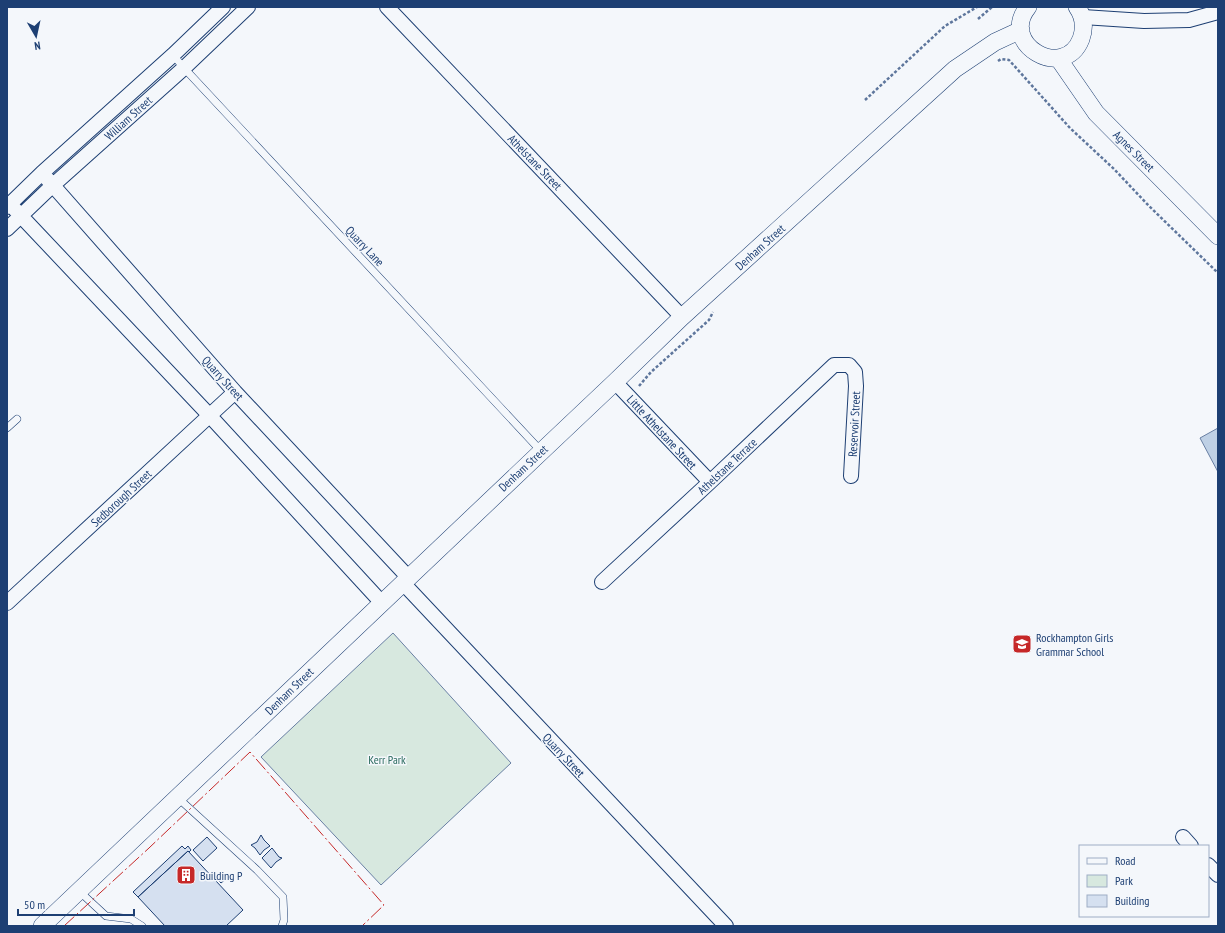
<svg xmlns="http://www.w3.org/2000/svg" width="1225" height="933" font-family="'PT Sans Narrow',sans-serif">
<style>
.green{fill:#d7e8df;stroke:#687fa3}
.water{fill:#bed0e5;stroke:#687fa3}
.building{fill:#d5e0f0;stroke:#1d3f73}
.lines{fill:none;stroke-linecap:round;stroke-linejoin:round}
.service-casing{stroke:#1d3f73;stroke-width:8}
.minor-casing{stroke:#1d3f73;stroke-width:16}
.tertiary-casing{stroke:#1d3f73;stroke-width:18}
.path{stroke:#5e769c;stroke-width:2.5;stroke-dasharray:3 2;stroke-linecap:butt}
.service{stroke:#f4f7fb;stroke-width:7}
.minor{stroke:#f4f7fb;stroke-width:14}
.tertiary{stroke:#f4f7fb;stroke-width:17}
.power{stroke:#c62828;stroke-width:1;stroke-dasharray:14 3 2 3;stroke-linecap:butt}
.labels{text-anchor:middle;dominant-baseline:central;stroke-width:3;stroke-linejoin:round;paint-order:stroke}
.street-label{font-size:12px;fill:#1d3f73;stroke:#f4f7fb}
.poi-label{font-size:12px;fill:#1d3f73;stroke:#f4f7fb;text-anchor:start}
.park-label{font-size:12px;fill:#2c6c60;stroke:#f4f7fb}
</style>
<rect width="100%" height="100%" fill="#f4f7fb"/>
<!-- green -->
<path class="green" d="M393 633 511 763 381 885 261 757Z"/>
<!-- water -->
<path class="water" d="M1218 428V472L1200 438Z"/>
<!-- building -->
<path class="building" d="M261 835 264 840 270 846 264 850 260 855 255 848 251 845 257 842Z
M207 837 217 848 203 861 193 850Z
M182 846 185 849 188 846 191 850 189 852 188 851 138 897 133 892Z
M272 848 279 857 282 858 276 862 271 868 262 858Z
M188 851 243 910 226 926H165L138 897Z
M222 875 226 879 221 883 217 879Z"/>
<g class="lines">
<defs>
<path id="service" d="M173 55 184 68 541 451
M7 428 17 419
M177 797 257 870 283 897 284 920 282 926
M79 891 106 916 131 919 142 926"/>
<path id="minor" d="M387 7 682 317
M1083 17 1144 21 1189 20 1218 12
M42 173 235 392 408 577
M10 204 21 216 210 416 382 603
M7 207 42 173 173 55 223 7
M7 229 52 186 184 68 248 7
M615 382 710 482
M602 582 710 482 834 365H849L855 372 856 386 851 476
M403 583 726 926
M7 603 235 392
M1183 837 1191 846
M1208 865 1218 875"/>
<path id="tertiary" d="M1028 7C998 44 1064 82 1081 39 1085 28 1084 17 1077 7
M1058 58 1096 113 1218 236
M42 926 542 451 615 382 682 317 955 69 995 42 1021 30"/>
</defs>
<!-- service casing -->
<use href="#service" class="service-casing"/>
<!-- minor casing -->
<use href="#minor" class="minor-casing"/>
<!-- tertiary casing -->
<use href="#tertiary" class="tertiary-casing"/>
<!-- path -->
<path class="path" d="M978 19 992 7
M998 61 1001 59 1009 60 1070 128 1114 169 1149 206 1218 273
M865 100 945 26 977 7
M639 386 651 372 709 320 713 312"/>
<!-- service -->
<use href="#service" class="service"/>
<!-- minor -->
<use href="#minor" class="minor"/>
<!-- tertiary -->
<use href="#tertiary" class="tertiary"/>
<!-- power -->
<path class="power" d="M64 926 149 848 250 752 384 905 362 926"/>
</g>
<!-- icons -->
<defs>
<symbol id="school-square" viewBox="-11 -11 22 22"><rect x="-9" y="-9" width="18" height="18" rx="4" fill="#c62828" stroke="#f4f7fb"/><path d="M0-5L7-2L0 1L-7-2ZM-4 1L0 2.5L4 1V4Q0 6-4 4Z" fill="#fff"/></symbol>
<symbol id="building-square" viewBox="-11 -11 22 22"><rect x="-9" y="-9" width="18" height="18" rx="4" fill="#c62828" stroke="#f4f7fb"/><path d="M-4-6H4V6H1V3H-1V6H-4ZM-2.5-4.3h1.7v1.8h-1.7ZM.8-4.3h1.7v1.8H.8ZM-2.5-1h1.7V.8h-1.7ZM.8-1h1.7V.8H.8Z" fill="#fff"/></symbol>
</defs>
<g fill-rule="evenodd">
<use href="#school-square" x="1011" y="633" width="22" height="22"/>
<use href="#building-square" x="175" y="864" width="22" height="22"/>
</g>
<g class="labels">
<!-- street labels -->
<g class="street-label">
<text transform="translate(128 118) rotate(-42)">William Street</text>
<text transform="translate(1134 151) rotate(45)">Agnes Street</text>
<text transform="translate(535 162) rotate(46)">Athelstane Street</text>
<text transform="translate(365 246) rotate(47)">Quarry Lane</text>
<text transform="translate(760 247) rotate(-42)">Denham Street</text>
<text transform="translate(223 378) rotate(48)">Quarry Street</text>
<text transform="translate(854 424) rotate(-87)">Reservoir Street</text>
<text transform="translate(662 432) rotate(47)">Little Athelstane Street</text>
<text transform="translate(727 466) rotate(-43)">Athelstane Terrace</text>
<text transform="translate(523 468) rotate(-43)">Denham Street</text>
<text transform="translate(121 498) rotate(-43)">Sedborough Street</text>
<text transform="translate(289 691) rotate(-44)">Denham Street</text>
<text transform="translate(564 755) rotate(47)">Quarry Street</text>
</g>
<!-- poi labels -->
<g class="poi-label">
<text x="1036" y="637">Rockhampton Girls<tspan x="1036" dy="14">Grammar School</tspan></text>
<text x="200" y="875">Building P</text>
</g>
<!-- park labels -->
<g class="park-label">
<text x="387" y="759">Kerr Park</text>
</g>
</g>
<!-- border -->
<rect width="1225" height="933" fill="none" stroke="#1d3f73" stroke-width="16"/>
<!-- legend -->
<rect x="1079" y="845" width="130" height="72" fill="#f4f7fb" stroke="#9eadc5"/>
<rect x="1087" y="858" width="20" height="6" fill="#f4f7fb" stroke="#9eadc5"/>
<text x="1115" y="865" font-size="12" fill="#1d3f73">Road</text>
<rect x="1087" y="875" width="20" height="12" fill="#d7e8df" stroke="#9eadc5"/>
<text x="1115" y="885" font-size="12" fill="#1d3f73">Park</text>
<rect x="1087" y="895" width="20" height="12" fill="#d5e0f0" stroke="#9eadc5"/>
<text x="1115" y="905" font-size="12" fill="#1d3f73">Building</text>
<!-- north arrow -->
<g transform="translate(36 36) rotate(171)" stroke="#f4f7fb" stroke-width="3" paint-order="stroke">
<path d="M0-3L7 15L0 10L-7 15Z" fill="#1d3f73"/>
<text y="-6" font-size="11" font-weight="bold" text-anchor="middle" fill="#1d3f73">N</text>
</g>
<!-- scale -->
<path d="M18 909v6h116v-6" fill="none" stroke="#1d3f73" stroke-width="2"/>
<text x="24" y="909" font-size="12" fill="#1d3f73" stroke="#f4f7fb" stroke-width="3" paint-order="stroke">50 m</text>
</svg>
